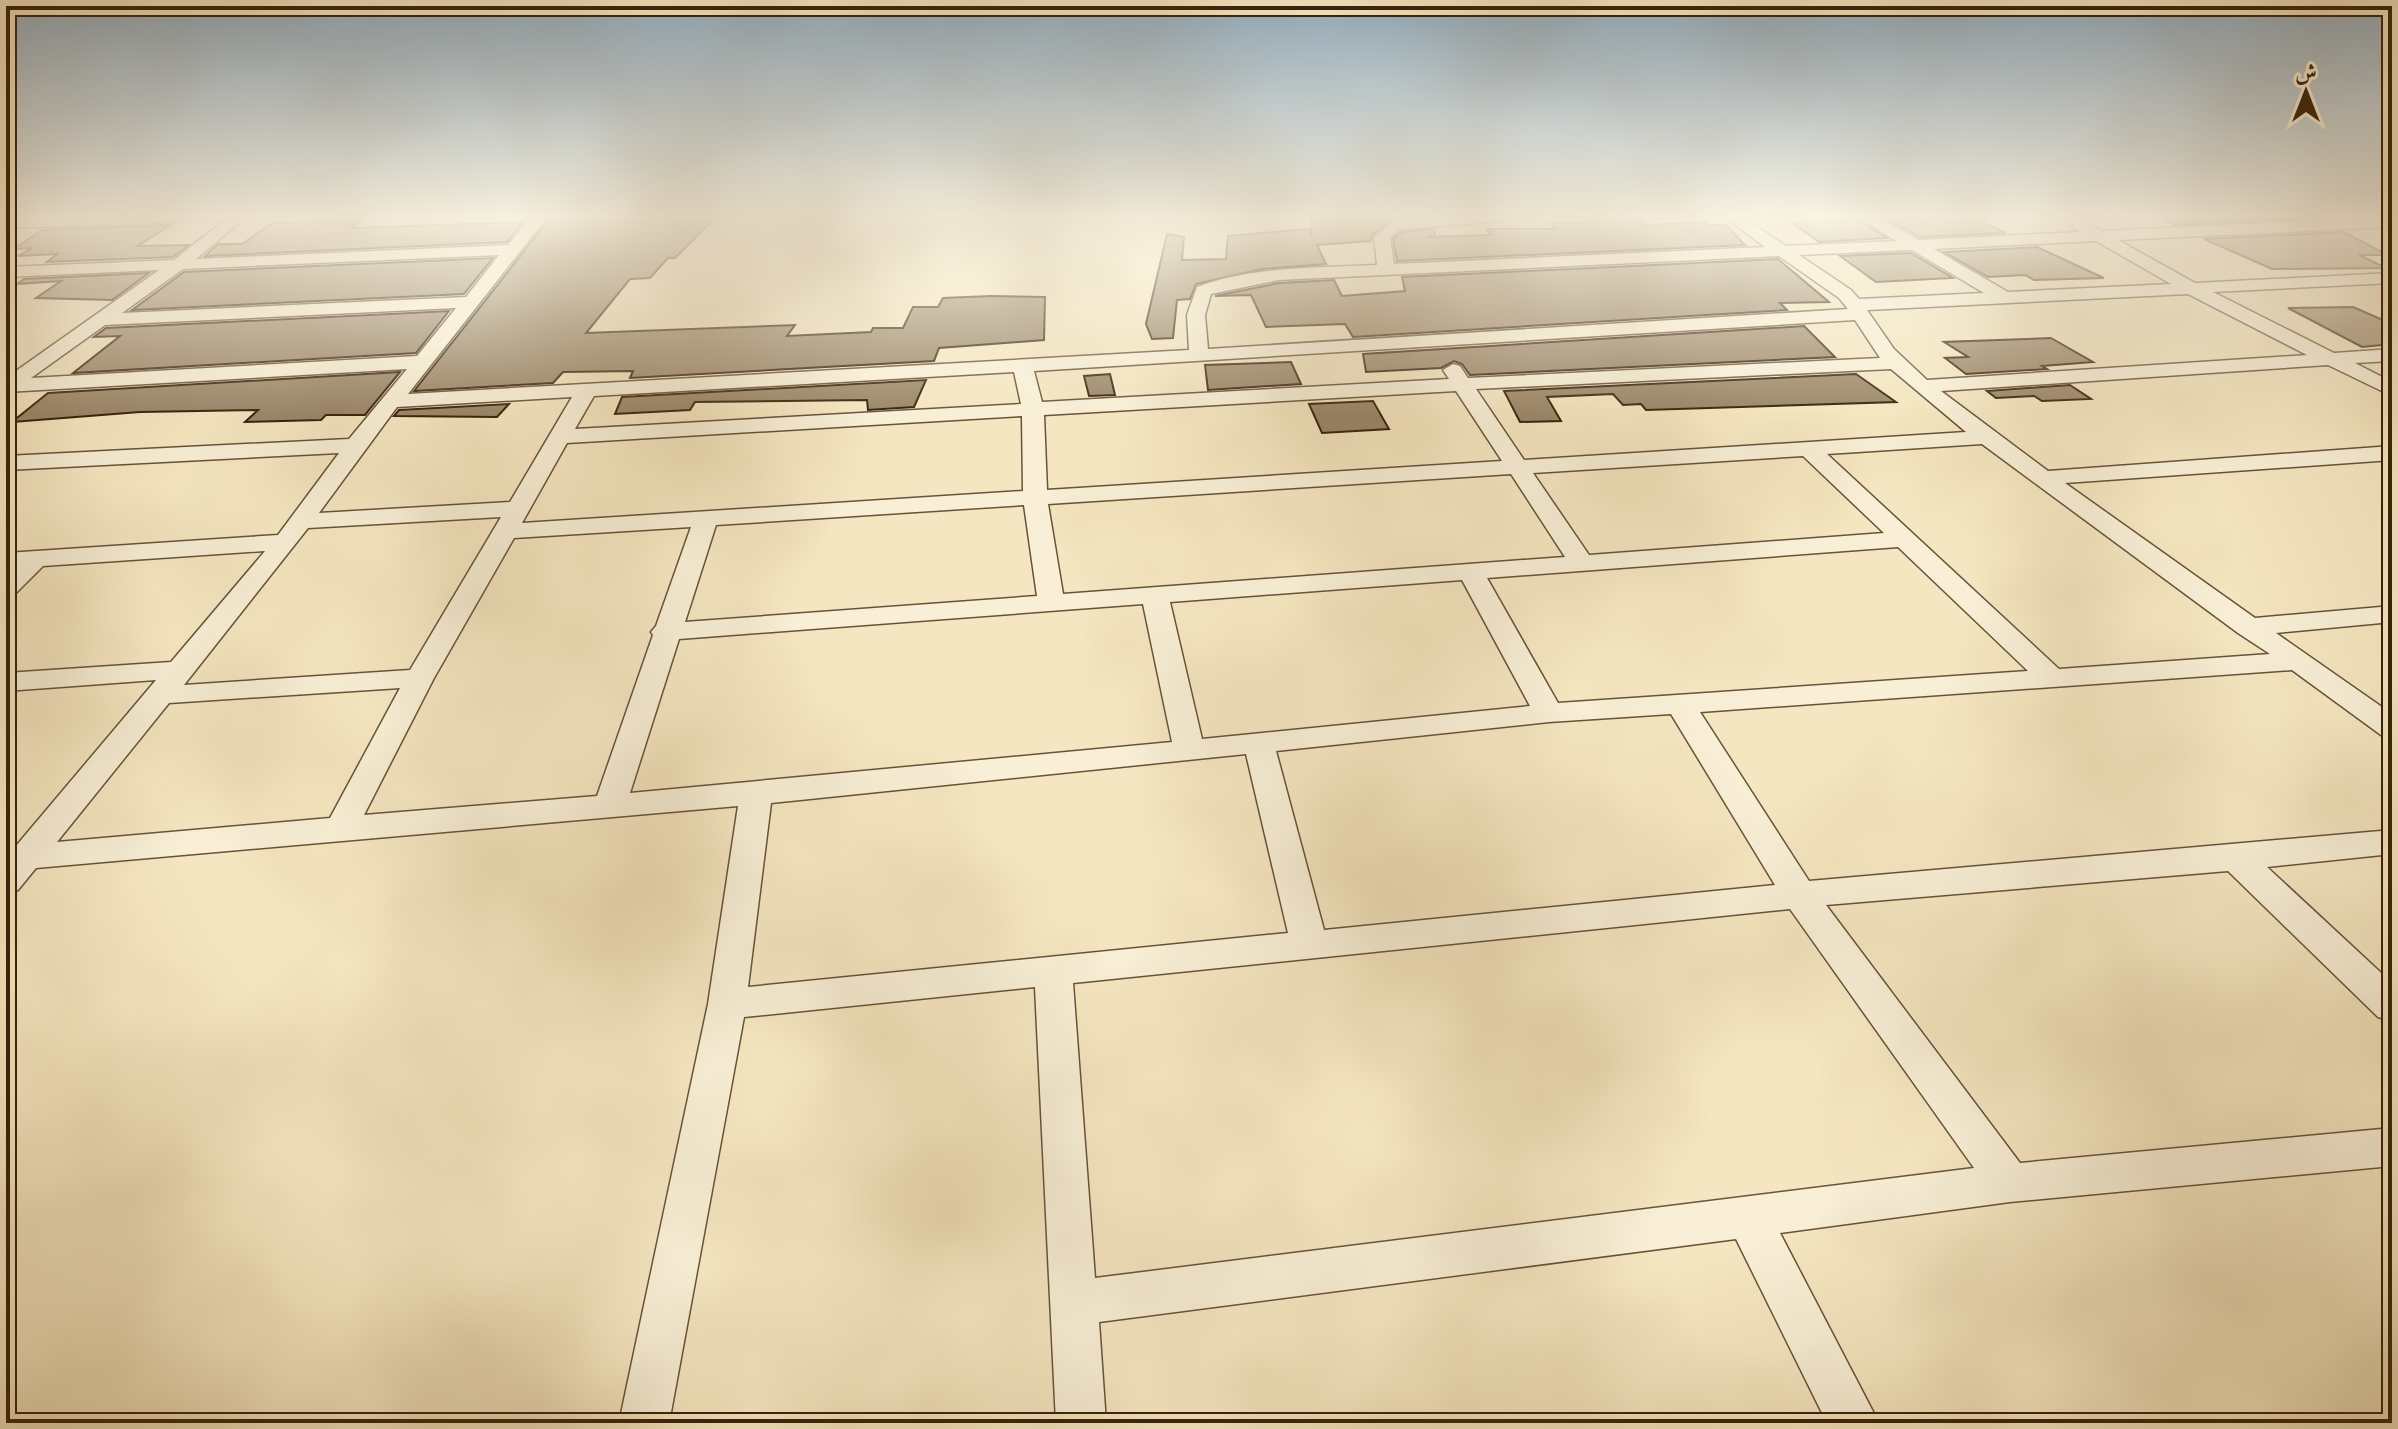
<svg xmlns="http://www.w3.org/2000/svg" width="2398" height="1429" font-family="'Gentium Book Plus',Amiri,serif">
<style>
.building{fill:#9a8769;stroke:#39210b;stroke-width:2}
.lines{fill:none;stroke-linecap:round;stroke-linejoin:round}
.street-casing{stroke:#685238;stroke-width:3}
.street{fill:#f8efd6;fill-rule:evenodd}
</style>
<rect width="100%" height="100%" fill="#f4e6c0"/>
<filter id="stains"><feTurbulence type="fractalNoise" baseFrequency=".0025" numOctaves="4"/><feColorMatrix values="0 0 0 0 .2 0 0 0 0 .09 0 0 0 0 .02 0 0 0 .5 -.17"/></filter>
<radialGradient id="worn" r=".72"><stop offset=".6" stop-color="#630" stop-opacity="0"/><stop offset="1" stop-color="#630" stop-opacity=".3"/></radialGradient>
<!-- building -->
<path class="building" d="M584 216H717L675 258H668L650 278 630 279 586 333 795 325 787 336 871 332 873 328H903L913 307H938L943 298 991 296 1045 297 1044 340 939 348 934 361 630 378 633 371 563 372 553 383 414 391 547 222 581 219Z
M1311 216H1412L1394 218 1372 235 1371 241 1317 245 1326 264 1262 269 1196 284 1190 299 1177 300 1173 338 1152 339 1146 324 1167 234 1184 237 1182 260 1226 259 1228 236 1309 229 1312 235Z
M1883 216H1969L2006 233 1919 237Z
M2156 216H2310L2314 218 2174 225Z
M1856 218 1887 238 1819 242 1792 223Z
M362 220 352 228 523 222 507 242 205 256 218 244H242L272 223Z
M1641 221 1644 225 1704 222 1708 225H1726L1745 245 1397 261 1393 239 1401 232 1434 229 1435 237H1427L1491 235 1487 229H1556L1551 223Z
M170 225 138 246 189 245 173 257 47 262 57 254 18 256 32 248 14 249 42 230Z
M2344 232 2387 255H2359L2386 268 2272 269 2204 239Z
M2037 247 2104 278 2034 280 2025 275 1988 277 1944 252Z
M1911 253 1953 278 1876 282 1840 256Z
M493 258 464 294 132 310 184 272Z
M1778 259 1829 302 1780 303 1787 310 1353 337 1345 324 1266 327 1251 295 1215 296 1279 283 1334 280 1342 296 1405 291 1402 277Z
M149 273 112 300 36 298 61 281 17 284 24 279Z
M2353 307 2392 324V344L2362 347 2288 308Z
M449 311 416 353 73 373 120 336 94 337 106 328Z
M1804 326 1835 357 1470 375 1462 364 1454 361 1441 368 1366 372 1363 354Z
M2051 338 2093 362 2042 366 2047 369 1966 374 1945 358 1968 357 1944 342Z
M1291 362 1301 384 1208 390 1205 365Z
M400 372 365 415H326L321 420 245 422 258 410 140 412 12 422 48 393Z
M1110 374 1115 395 1089 396 1084 376Z
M1856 374 1896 402 1646 410 1641 404 1623 405 1613 394 1547 397 1561 421 1520 422 1504 391Z
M926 380 914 407 868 410 867 400 695 402 690 410 615 414 622 397Z
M2070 385 2091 399 2042 401 2034 396 1996 398 1987 391Z
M1373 401 1389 429 1322 433 1309 404Z
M509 404 497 417 394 416 399 410Z"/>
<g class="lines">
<defs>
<path id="street" d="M75 216H208L200 221 6 228V218Z
M230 216H247L196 259 508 245 532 216H548L408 394 1189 350 1187 315 1197 287C1253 266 1317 268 1377 265L1374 237 1396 220 1449 216H1511L1503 221 1400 229 1390 238 1394 264 1765 247 1723 216H1741L1786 246 1896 241 1858 216H1877L1918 240 2080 232 2055 216H2074L2102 231 2392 217V227L2118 240 2195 283 2392 273V283L2213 292 2334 353 2392 349V361L2355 363 2392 382V396L2328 365 1941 391 2048 471 2392 446V460L2065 483 2255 618 2392 606V622L2276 633 2392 714V737L2381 735 2292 670 1700 712 1809 881 2392 830V854L2267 867 2392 983V1021L2378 1017 2228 871 1826 905 2020 1163 2392 1128V1166L2010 1202 1780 1233 1879 1423H1827L1736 1239 1099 1322 1106 1423H1056L1035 987 744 1017 669 1423H619L708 1004 738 806 36 868 18 890 6 893V847L16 846 156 680 6 691V673L171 662 265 551 43 566 15 594 6 596V574L12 568 6 569V553L278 535 339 453 6 470V456L349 439 407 369 6 392V378L159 270 6 277V267L174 260ZM2096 241 2171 284 2008 292 1934 249ZM1912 250 1984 293 1859 299 1851 290 1799 255ZM499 255 466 297 122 313 183 269ZM1779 256 1839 298 1848 309 1208 349 1205 315 1211 294 1279 280ZM2188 294 2307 355 1927 380 1894 349 1867 310ZM456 308 417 356 31 378 105 325ZM1855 320 1880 358 1468 378 1460 366 1453 364 1443 370 1449 379 1042 402 1034 371ZM1891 369 1966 432 1524 460 1476 389ZM1014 372 1021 404 575 429 594 396ZM1456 391 1502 461 1047 490 1044 415ZM572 397 510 502 319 513 397 407ZM1022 416 1023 491 522 523 567 443ZM1982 444 2238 633 2270 654 2059 669 1827 454ZM1803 456 1884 533 1589 555 1533 473ZM1511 474 1565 557 1063 594 1048 504ZM1024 505 1037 596 685 622 716 525ZM501 517 410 670 184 685 308 528ZM691 527 656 626 651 632 653 635 597 796 364 815 434 678 514 538ZM1898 547 2028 671 1558 703 1487 578ZM1462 580 1530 706 1202 739 1170 602ZM1143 604 1172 742 630 793 679 639ZM400 688 330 818 57 842 169 703ZM1671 714 1775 885 1324 930 1276 751 1549 722ZM1246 754 1288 933 748 987 771 803ZM1790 909 1974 1168 1095 1278 1073 983Z"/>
</defs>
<!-- street casing -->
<use href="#street" class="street-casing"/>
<!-- street -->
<use href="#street" class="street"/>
</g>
<!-- sky -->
<linearGradient id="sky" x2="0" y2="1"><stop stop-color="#93adbf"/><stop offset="0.52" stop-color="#faf4e3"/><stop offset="1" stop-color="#faf4e3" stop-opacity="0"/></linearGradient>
<rect width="2398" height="416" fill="url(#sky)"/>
<!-- margin -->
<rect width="2398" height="1429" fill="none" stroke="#f4e6c0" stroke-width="32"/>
<rect x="8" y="8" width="2382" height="1413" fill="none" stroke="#39210b" stroke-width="4"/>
<rect x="16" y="16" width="2366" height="1397" fill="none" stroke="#39210b" stroke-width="2"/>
<!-- north arrow -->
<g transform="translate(2306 92)" stroke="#f8efd6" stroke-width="6" paint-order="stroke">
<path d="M0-6L14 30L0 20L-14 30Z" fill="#39210b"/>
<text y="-12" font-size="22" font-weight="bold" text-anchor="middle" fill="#39210b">ش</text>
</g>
<rect width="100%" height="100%" filter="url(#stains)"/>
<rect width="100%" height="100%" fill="url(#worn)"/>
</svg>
